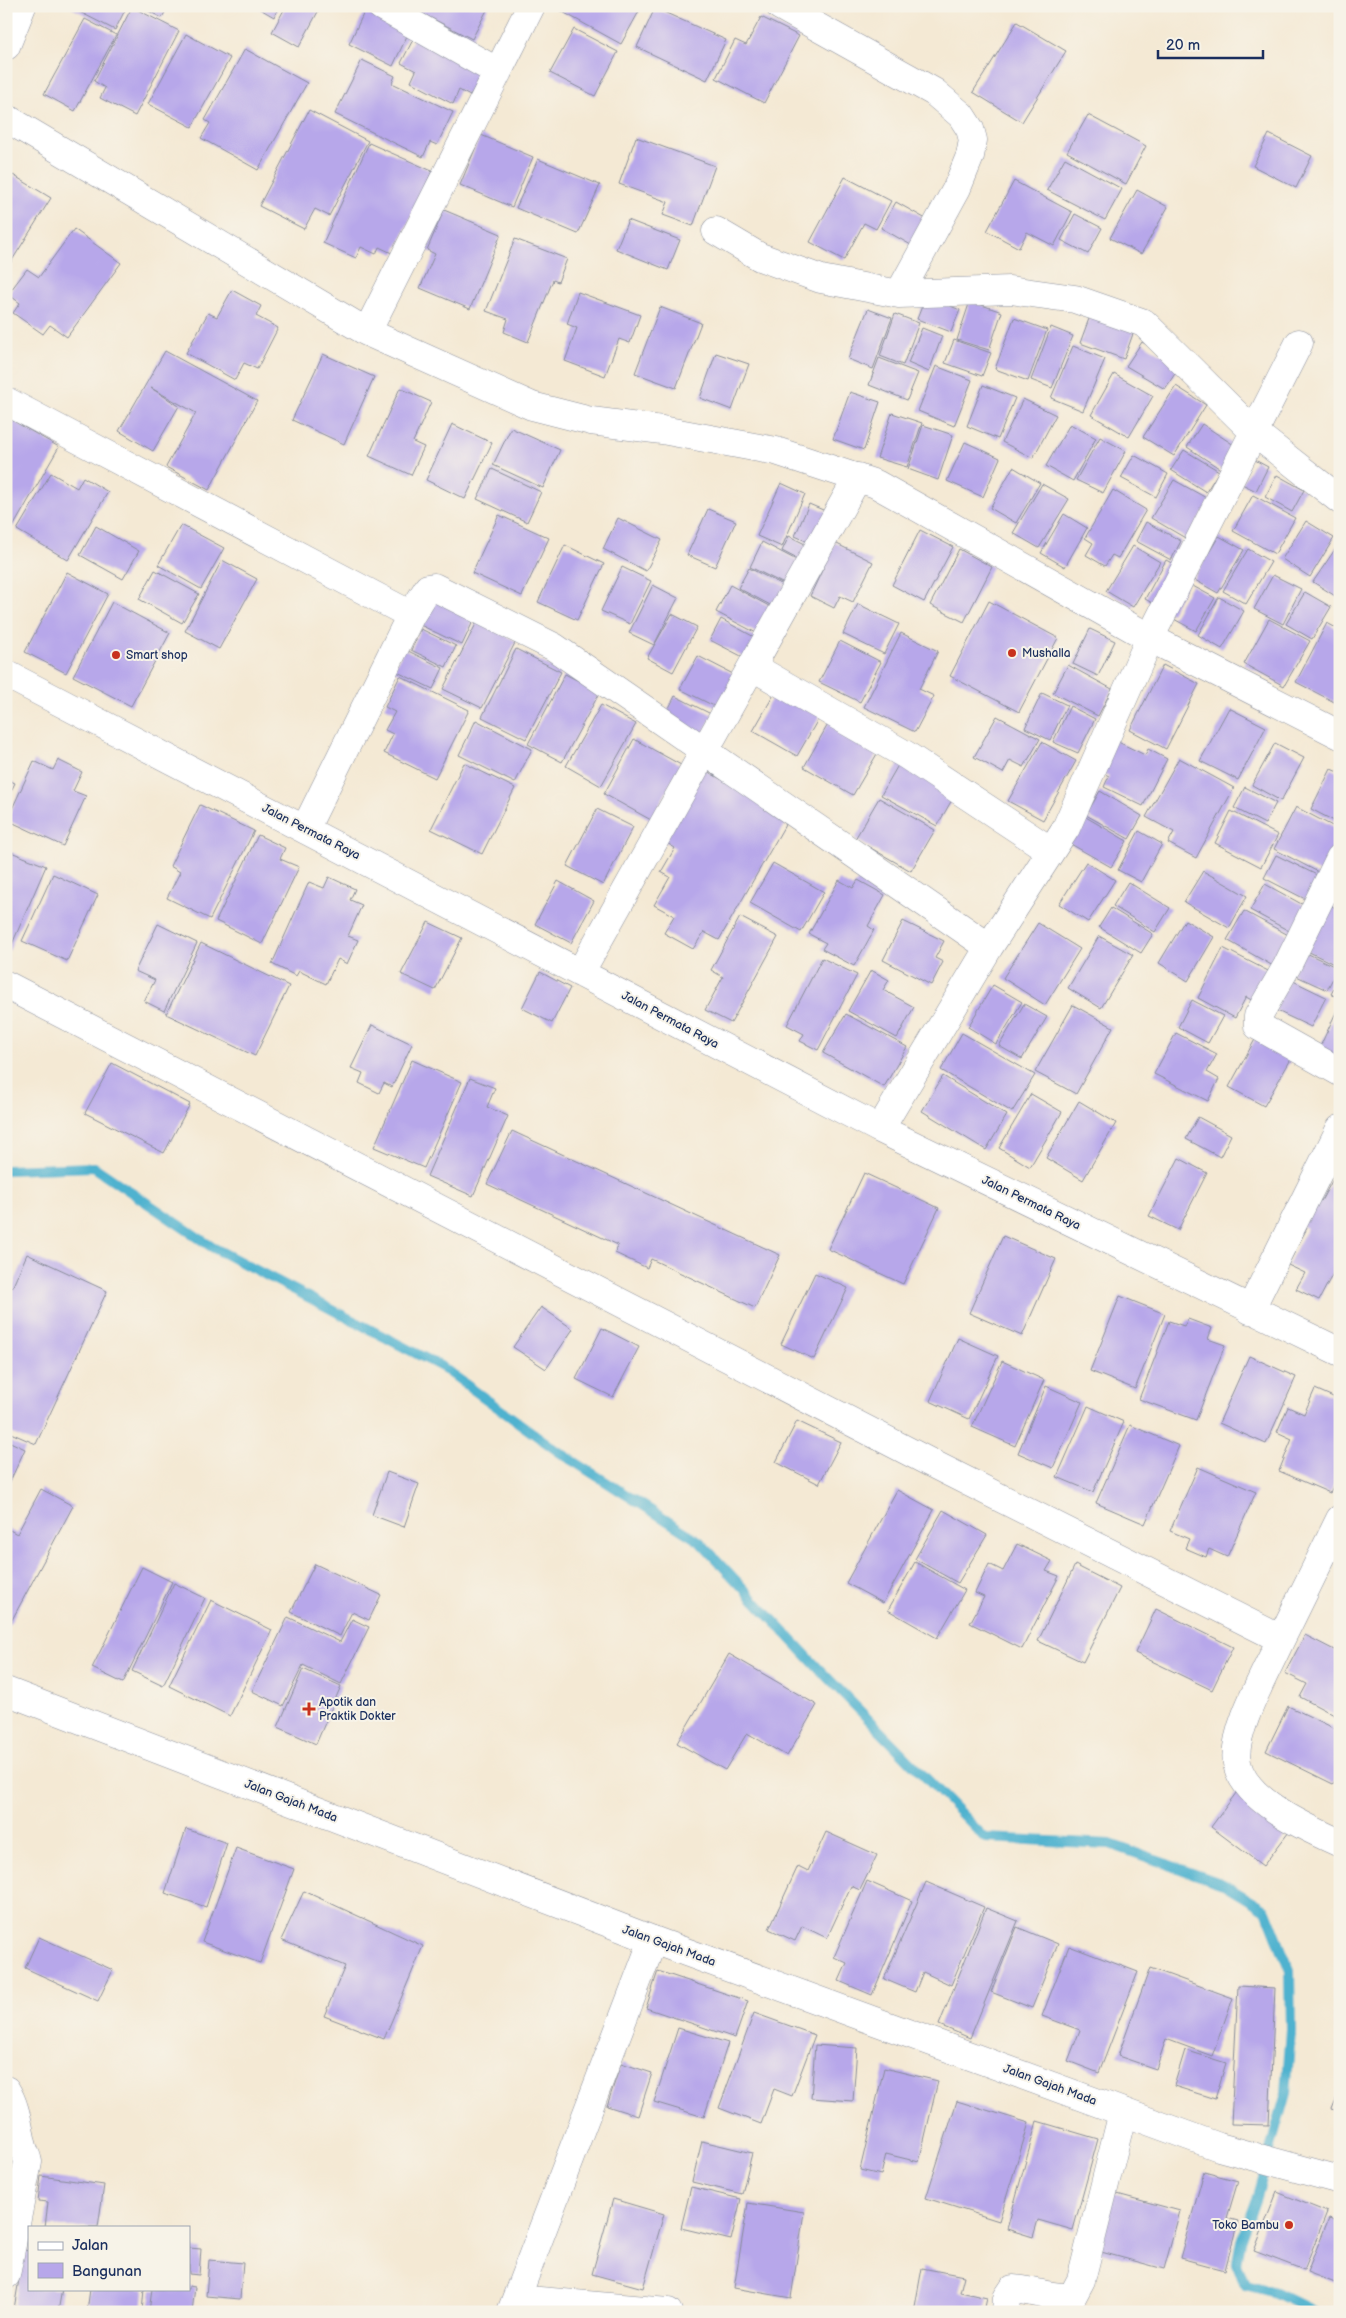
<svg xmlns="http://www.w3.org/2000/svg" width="1346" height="2318" font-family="'Balsamiq Sans',sans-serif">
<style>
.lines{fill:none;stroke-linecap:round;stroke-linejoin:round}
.stream{stroke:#50b2cf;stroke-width:10}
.building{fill:#b7a7ea}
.minor-casing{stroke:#888c99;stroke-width:29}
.secondary-casing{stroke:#888c99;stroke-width:29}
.minor{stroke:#fff;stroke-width:28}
.secondary{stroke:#fff;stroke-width:28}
.poi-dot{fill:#c8321e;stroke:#f7f3e8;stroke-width:2}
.labels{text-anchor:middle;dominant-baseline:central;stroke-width:4;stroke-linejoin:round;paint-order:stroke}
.poi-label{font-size:12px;fill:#1b2f5e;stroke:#f7f3e8;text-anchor:start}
.street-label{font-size:12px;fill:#1b2f5e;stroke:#f7f3e8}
</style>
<rect width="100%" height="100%" fill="#f7f3e8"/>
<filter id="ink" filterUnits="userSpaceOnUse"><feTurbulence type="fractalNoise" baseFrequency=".02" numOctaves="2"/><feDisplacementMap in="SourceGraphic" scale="10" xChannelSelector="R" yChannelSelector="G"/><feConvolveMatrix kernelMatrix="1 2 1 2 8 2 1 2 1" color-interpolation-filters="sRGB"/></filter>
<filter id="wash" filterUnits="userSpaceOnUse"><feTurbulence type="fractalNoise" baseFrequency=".0096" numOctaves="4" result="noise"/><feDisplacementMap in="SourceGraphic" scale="20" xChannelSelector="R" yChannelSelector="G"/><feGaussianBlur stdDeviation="1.12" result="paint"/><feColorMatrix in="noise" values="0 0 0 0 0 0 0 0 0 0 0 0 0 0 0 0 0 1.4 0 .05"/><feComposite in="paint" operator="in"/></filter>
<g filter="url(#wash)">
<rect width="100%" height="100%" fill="#f4e9d4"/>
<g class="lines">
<!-- stream -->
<path class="stream" d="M6 1170 94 1167 212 1247 442 1367 559 1452 699 1541 818 1668 985 1838 1110 1844 1223 1884 1266 1910 1290 1971 1291 2030 1286 2093 1257 2196 1241 2241 1237 2263 1245 2285 1276 2293 1315 2312"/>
</g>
<g id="blocks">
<!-- building -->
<path class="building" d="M68 6H127L115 30Z
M139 6H168L162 18Z
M255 6H279L274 17Z
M286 6H321L299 47 272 32Z
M367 6H378L413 23 393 66 349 44Z
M408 6H489L472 39Z
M564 6H642L621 44 561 11Z
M821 6H836L833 12Z
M132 7 179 31 135 116 100 98 105 88 94 81Z
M655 8 726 40 707 80 637 47Z
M761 17 799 36 764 103 716 78 735 40 746 45Z
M85 19 116 35 75 111 44 94Z
M1017 22 1066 51 1022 122 973 92Z
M420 26 489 60 470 96 459 90 453 104 411 82 416 71 401 63Z
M574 29 618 52 595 96 550 73Z
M186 34 230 58 192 127 148 104Z
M245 49 307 83 258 170 201 138 210 123 205 120Z
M362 60 395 76 392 83 453 112 437 145 430 142 423 157 335 114Z
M309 110 368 141 329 216 315 209 304 229 259 206Z
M1088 115 1146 146 1126 184 1067 152Z
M1269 134 1312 156 1296 188 1253 166Z
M481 135 533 157 512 207 460 185Z
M636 137 715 166 693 226 663 215 668 202 619 184Z
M369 143 432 171 394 254 379 247 376 254 361 247 356 258 323 243Z
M1065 158 1122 189 1105 220 1047 190Z
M538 159 600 185 578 234 516 208Z
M13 175 51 198 6 270V186Z
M845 177 891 201 876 229 864 223 844 260 810 242Z
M1014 181 1072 212 1054 246 1027 232 1019 248 987 231Z
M1137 190 1168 207 1141 254 1110 238Z
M896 202 933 223 918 249 881 228Z
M444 210 501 234 470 309 420 288 435 254 427 250Z
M1075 214 1102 228 1088 254 1061 240Z
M628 220 680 240 668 270 616 249Z
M74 229 121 263 67 337 50 325 43 334 13 313 20 303 8 294 27 269 39 277Z
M515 239 567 259 558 282 553 280 528 342 504 332 508 319 486 311Z
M232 290 261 306 256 316 278 328 257 369 244 363 235 380 186 353 208 313 217 317Z
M578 292 640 315 630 343 619 339 605 376 565 361 577 328 567 324Z
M926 296 960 310 951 332 917 319Z
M970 301 1002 312 989 350 957 340Z
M660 307 701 323 676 388 635 373Z
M868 309 892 318 873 369 848 359Z
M895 314 919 323 903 365 880 356Z
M1090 316 1134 331 1124 359 1080 343Z
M1014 318 1047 330 1028 381 995 369Z
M1051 327 1073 336 1052 388 1031 380Z
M922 328 942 336 929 372 908 363Z
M954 340 991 353 982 376 945 363Z
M1142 342 1180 366 1165 389 1126 366Z
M1073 346 1105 359 1083 411 1051 398Z
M165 351 257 401 209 490 166 467 196 413 151 388 179 406 153 451 119 431Z
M716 353 749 364 732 410 700 398Z
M323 354 374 377 344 444 292 420Z
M879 358 918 373 907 400 869 385Z
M936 366 972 380 954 426 918 411Z
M1114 374 1153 396 1129 437 1091 415Z
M983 385 1015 398 998 439 967 426Z
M1176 386 1206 405 1174 456 1143 437Z
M400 388 431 402 413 442 424 447 411 475 369 456Z
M850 392 880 402 864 450 833 439Z
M1023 399 1056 415 1033 458 1002 442Z
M892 413 922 423 907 467 877 458Z
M8 418 59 447 13 527 6 523Z
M452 424 492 443 465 499 426 480Z
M1070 424 1096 438 1073 481 1046 466Z
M1202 424 1237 447 1222 470 1187 447Z
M923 425 953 435 938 480 908 469Z
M511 428 560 450 543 488 493 465Z
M1100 437 1126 451 1103 493 1076 480Z
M965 442 1000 458 983 497 947 481Z
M1184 450 1219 471 1206 492 1171 470Z
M1134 455 1168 474 1156 497 1121 478Z
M1255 460 1268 467 1256 491 1242 484Z
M1013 467 1040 483 1016 523 990 508Z
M492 469 541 492 527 522 477 499Z
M51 473 77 488 83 477 108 492 68 560 17 530Z
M1277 475 1304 490 1292 512 1265 497Z
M1174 480 1210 500 1187 539 1151 518Z
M781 483 805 494 782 547 757 536Z
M1042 484 1069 499 1039 548 1013 533Z
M1113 490 1146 510 1118 558 1112 555 1105 566 1086 555 1093 543 1085 538Z
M1253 495 1295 518 1275 554 1233 531Z
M809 504 830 513 815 545 795 536Z
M708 509 736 521 715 567 687 555Z
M1064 514 1087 528 1065 567 1041 553Z
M499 515 549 538 522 596 472 573Z
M618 518 662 540 646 571 603 549Z
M1306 521 1334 538 1310 577 1282 559Z
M1146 522 1181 541 1171 560 1136 541Z
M181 525 224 548 201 589 158 565Z
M96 526 139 551 123 579 80 555Z
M920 530 953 547 924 602 892 585Z
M789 536 815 549 807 564 782 551Z
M1219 536 1244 550 1218 593 1193 579Z
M762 542 808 566 796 590 750 567Z
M1340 542V599L1313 582Z
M835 543 873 562 853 602 840 596 834 608 810 596Z
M565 545 604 564 577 620 538 602Z
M1133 546 1160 562 1133 607 1106 591Z
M959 549 992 567 964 622 930 605Z
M1248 549 1271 562 1246 604 1223 591Z
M222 560 257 579 219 649 185 631Z
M1166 560 1192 574 1171 613 1145 599Z
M622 567 651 581 630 624 601 611Z
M749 568 787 587 776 608 738 588Z
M155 570 199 594 182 623 139 599Z
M67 572 108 594 66 673 25 652Z
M1273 575 1301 589 1283 624 1254 609Z
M653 585 678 598 654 645 629 633Z
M730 585 780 612 766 638 716 612Z
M1191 585 1215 598 1196 631 1172 618Z
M1305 592 1331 607 1312 639 1286 624Z
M430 593 476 615 462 645 416 623Z
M1219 597 1244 611 1222 649 1198 635Z
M989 601 1058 638 1019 712 950 676Z
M112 602 170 633 131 706 73 676Z
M858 604 899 624 884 654 843 634Z
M672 614 697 627 673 672 647 658Z
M721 619 758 639 747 659 710 640Z
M1269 619 1310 641 1284 686 1244 664Z
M477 622 516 641 482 708 443 689Z
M1327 623 1340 630V700L1338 704 1296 682Z
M421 629 456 646 446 667 411 650Z
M1090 629 1115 641 1098 676 1073 664Z
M901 633 938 651 919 689 934 696 915 732 864 707Z
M840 641 881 662 860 702 819 682Z
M404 649 443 668 433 689 393 670Z
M516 649 561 672 526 739 482 717Z
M698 656 735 675 718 708 680 689Z
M1068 665 1112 689 1098 716 1053 693Z
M1163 665 1199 684 1166 749 1130 730Z
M565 674 600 692 562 762 528 744Z
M400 676 469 710 435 778 384 753 393 734 385 730 395 712 385 707Z
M780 684 824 709 797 756 753 731Z
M1042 693 1067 705 1050 740 1025 728Z
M675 696 713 715 702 736 665 716Z
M601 705 636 724 601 786 566 766Z
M1070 706 1095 719 1078 753 1053 742Z
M1229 708 1266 727 1238 780 1200 761Z
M997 716 1040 739 1024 767 1010 760 1003 773 974 757Z
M831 719 881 747 853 795 804 767Z
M476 720 532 749 515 783 459 755Z
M634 739 681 765 651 820 604 794Z
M1114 740 1145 755 1148 749 1167 759 1143 806 1104 787 1109 776 1099 771Z
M1042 742 1076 761 1043 820 1008 801Z
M1275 743 1304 758 1281 801 1252 785Z
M1179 758 1234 788 1196 858 1168 843 1174 832 1146 817Z
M58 760 82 772 73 791 86 796 63 846 7 820 34 761 53 770Z
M901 760 957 791 937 826 881 795Z
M464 763 515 788 482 854 431 829Z
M703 769 789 818 719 940 704 932 693 949 664 933 674 916 654 905 670 877 661 872 675 848 662 840Z
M1331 769 1340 773V824L1311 809Z
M6 779 15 783 6 801Z
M1245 787 1276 803 1265 824 1234 808Z
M1100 791 1142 816 1129 839 1086 815Z
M879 798 935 830 911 871 855 839Z
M200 805 254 831 210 919 167 898 180 872 170 866Z
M1296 807 1340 830V845L1324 875 1274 849Z
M597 809 633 827 603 885 567 866Z
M1231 811 1278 835 1261 867 1215 843Z
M1084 816 1127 841 1111 867 1069 843Z
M1139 831 1162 844 1141 882 1118 870Z
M258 835 285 848 280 859 299 867 262 944 216 921Z
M6 850 46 866 9 951 6 949Z
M1276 855 1323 878 1311 902 1264 878Z
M1086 862 1115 880 1088 922 1059 904Z
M773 863 824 892 801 932 750 903Z
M1203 871 1247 896 1229 928 1184 902Z
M53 874 98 895 67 961 22 941Z
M329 877 355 889 350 900 362 905 348 936 358 940 347 964 338 959 326 984 299 971 296 976 272 964 309 882 324 888Z
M839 880 853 888 858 880 885 895 868 926 874 930 854 966 822 949 826 943 809 934Z
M558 881 594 901 571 943 535 924Z
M1128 882 1170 908 1155 932 1113 906Z
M1265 884 1307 907 1293 933 1250 910Z
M1325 903 1340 910 1338 966 1303 949Z
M1111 908 1153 934 1141 953 1099 927Z
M1244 911 1292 937 1275 967 1227 940Z
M740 917 778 937 731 1023 705 1010 723 977 711 970Z
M1185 920 1214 937 1188 981 1159 963Z
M903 921 944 941 935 958 943 962 931 985 883 960Z
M428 922 462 938 435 990 401 974Z
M1038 923 1080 949 1045 1005 1003 978Z
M158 924 197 943 164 1011 144 1001 155 980 135 971Z
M1099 936 1133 955 1101 1008 1068 988Z
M201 943 289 986 255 1056 166 1014Z
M1223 948 1276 975 1261 1005 1246 997 1235 1018 1198 998Z
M1302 951 1338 968 1327 990 1292 974Z
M822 958 857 975 818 1050 800 1041 804 1034 787 1025Z
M871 970 889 980 883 990 914 1007 897 1038 848 1011Z
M540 972 570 988 552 1023 522 1008Z
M1340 978V999L1331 994Z
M1289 979 1326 997 1311 1027 1275 1010Z
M993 985 1022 1002 996 1044 968 1027Z
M1192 1000 1223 1016 1208 1043 1178 1027Z
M1024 1004 1047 1017 1022 1059 999 1046Z
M1073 1005 1113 1027 1076 1094 1035 1072Z
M1338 1008 1340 1009V1061L1318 1051Z
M846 1014 907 1047 884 1087 823 1053Z
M372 1025 412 1044 392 1087 384 1083 379 1093 359 1083 363 1073 351 1068Z
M962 1033 1035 1075 1012 1112 941 1070Z
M1176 1033 1217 1054 1207 1072 1219 1079 1208 1101 1154 1074Z
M1258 1034 1294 1054 1264 1106 1229 1087Z
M412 1060 462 1082 424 1168 374 1147Z
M112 1063 190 1104 164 1153 85 1113Z
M943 1076 1007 1115 986 1150 922 1111Z
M470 1078 495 1088 487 1107 508 1116 473 1196 427 1176Z
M1031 1094 1062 1112 1030 1167 999 1148Z
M1079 1101 1116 1123 1083 1180 1046 1158Z
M1198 1117 1231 1135 1220 1157 1186 1139Z
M512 1131 780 1255 755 1308 651 1259 647 1268 615 1253 618 1245 487 1184Z
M1179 1158 1207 1173 1178 1230 1149 1216Z
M1337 1172 1340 1173V1260L1319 1300 1296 1289 1305 1273 1288 1265 1307 1228 1291 1220 1305 1193 1321 1201Z
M864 1173 939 1208 903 1284 828 1249Z
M1003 1236 1056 1259 1022 1336 969 1313Z
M27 1254 107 1291 36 1444 6 1431V1285L12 1288Z
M815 1273 848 1288 814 1359 781 1344Z
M1120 1296 1165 1314 1135 1389 1090 1371Z
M541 1307 573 1329 546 1369 513 1347Z
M1188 1319 1212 1328 1208 1339 1225 1345 1196 1420 1139 1399 1169 1321 1184 1326Z
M602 1328 639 1347 613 1397 576 1379Z
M958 1338 998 1356 969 1419 930 1401Z
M1249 1356 1296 1377 1266 1444 1219 1423Z
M1002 1361 1044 1380 1015 1446 972 1427Z
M1046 1386 1082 1402 1053 1468 1018 1453Z
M1315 1389 1340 1400V1471L1330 1493 1279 1471 1292 1439 1277 1432 1288 1407 1304 1414Z
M1088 1406 1124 1422 1093 1492 1057 1477Z
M797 1421 841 1442 819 1484 776 1462Z
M1130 1425 1179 1446 1145 1524 1096 1503Z
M6 1440 25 1449 6 1490Z
M1198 1467 1256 1492 1227 1557 1209 1549 1206 1557 1185 1548 1189 1539 1170 1531Z
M387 1472 419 1484 404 1527 372 1515Z
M41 1489 73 1506 6 1631V1528L17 1534Z
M897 1490 934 1510 883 1603 846 1583Z
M943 1510 987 1535 958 1583 915 1559Z
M1017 1544 1052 1561 1046 1571 1059 1576 1022 1649 970 1623 984 1597 975 1593 989 1564 1003 1571Z
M915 1562 965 1590 937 1638 888 1610Z
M315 1564 381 1595 369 1620 352 1612 340 1636 291 1612Z
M1075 1565 1120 1588 1083 1662 1038 1641Z
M142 1567 172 1582 123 1683 92 1668Z
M174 1583 205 1598 163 1686 132 1671Z
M211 1600 272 1630 230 1716 169 1686Z
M1156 1609 1233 1647 1212 1690 1135 1653Z
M288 1617 340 1642 352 1619 369 1627 341 1684 303 1665 283 1706 252 1691Z
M1305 1635 1340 1653V1718L1300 1697 1307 1684 1285 1673Z
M729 1654 817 1705 787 1756 747 1733 725 1770 677 1743Z
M303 1669 341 1686 316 1744 278 1727Z
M1288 1706 1340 1731V1771L1333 1784 1266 1751Z
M1239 1789 1292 1828 1263 1866 1211 1827Z
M186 1829 227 1843 206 1907 165 1893Z
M826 1832 877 1855 860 1890 851 1886 827 1938 802 1926 795 1941 769 1929 798 1866 808 1871Z
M236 1848 294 1869 260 1963 202 1942Z
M867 1881 912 1901 872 1995 839 1981 847 1963 834 1957Z
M926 1882 984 1907 951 1985 923 1972 915 1992 884 1979Z
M304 1891 423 1946 384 2039 324 2016 345 1966 281 1940Z
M986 1908 1018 1921 970 2038 939 2025Z
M1017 1927 1058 1944 1032 2008 991 1992Z
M39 1937 113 1970 98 2001 25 1968Z
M1069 1946 1138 1972 1099 2073 1068 2061 1080 2030 1042 2016Z
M1150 1968 1233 1998 1212 2056 1166 2039 1156 2069 1118 2056Z
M658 1971 748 2001 735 2038 646 2008Z
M1238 1986 1275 1988 1269 2125 1231 2124Z
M754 2013 815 2035 792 2096 774 2089 761 2124 719 2108Z
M678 2028 728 2043 704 2117 654 2102Z
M815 2045 857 2048 853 2101 811 2098Z
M1185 2050 1226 2063 1215 2099 1174 2086Z
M621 2063 652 2073 638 2116 607 2106Z
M884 2068 938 2081 919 2162 886 2154 881 2175 860 2170Z
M1340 2090V2112L1332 2109Z
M957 2101 1029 2123 999 2221 926 2198Z
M1037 2121 1098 2139 1073 2230 1038 2220 1033 2237 1007 2229Z
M702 2141 752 2153 742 2194 692 2182Z
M1204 2172 1238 2181 1227 2218 1238 2221 1225 2270 1180 2258Z
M41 2176 104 2185 98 2227H45L48 2202 38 2201Z
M691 2187 741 2199 731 2240 681 2228Z
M1095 2188 1180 2211 1164 2269 1079 2246Z
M1277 2192 1327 2212 1304 2270 1254 2251Z
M613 2199 664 2214 643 2288 592 2274Z
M748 2203 804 2212 791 2298 734 2288Z
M1329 2218 1340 2222V2285L1307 2272Z
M189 2248 201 2249 199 2275 189 2274Z
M24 2250 29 2251V2289H62L58 2312H29L14 2309Z
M209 2260 243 2263 240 2299 206 2296Z
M922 2268 964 2276 960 2292 987 2298 984 2312H914Z
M189 2286 195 2287 192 2312H149L152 2289H189Z
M90 2289H144L142 2312H87Z"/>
</g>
</g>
<g filter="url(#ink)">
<use href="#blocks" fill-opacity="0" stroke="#888c99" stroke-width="1"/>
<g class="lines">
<defs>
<path id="minor" d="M381 6 498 72
M780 6 934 92 961 115 970 129 973 140 970 156 957 188 899 294
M6 46 22 6
M6 118 367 332 532 406 591 421 662 430 776 451 876 484 1150 638 1340 735
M716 231 760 257 821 279 899 294 1010 290 1075 299 1144 323 1255 433 1340 500
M367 332 531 6
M6 401 411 615 305 829
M411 615 428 588 434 587 554 647 989 947
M753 667 906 755 1051 851
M6 674 880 1129 1340 1352
M1340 858 1287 966 1258 1016V1026L1340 1072
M580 973 858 477
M6 985 931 1463 1281 1639 1340 1519
M880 1129 989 947 1066 828 1150 638 1299 343
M1250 1310 1340 1129
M1281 1639C1268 1669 1231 1732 1237 1763 1244 1801 1309 1829 1340 1843
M6 2090C17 2108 18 2128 23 2147 24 2152 27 2156 28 2162L6 2275
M516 2299 668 2312
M511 2312 653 1940
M1006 2312 1007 2298 1013 2289C1033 2290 1052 2299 1072 2297L1081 2280 1123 2112"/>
<path id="secondary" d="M6 1691 653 1940 1219 2147 1340 2180"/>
</defs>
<!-- minor casing -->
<use href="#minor" class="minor-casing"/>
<!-- secondary casing -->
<use href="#secondary" class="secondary-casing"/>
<!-- minor -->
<use href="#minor" class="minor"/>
<!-- secondary -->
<use href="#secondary" class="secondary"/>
</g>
</g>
<!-- markers -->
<g class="poi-dot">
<circle cx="1012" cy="653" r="5"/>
<circle cx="116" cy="655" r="5"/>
<path d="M306.5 1701.5h5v5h5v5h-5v5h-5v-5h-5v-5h5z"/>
<circle cx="1289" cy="2225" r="5"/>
</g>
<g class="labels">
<!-- poi labels -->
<g class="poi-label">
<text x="1022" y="653">Mushalla</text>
<text x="126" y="655">Smart shop</text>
<text x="319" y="1702">Apotik dan<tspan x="319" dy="14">Praktik Dokter</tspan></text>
<text x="1279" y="2225" text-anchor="end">Toko Bambu</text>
</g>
<!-- street labels -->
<g class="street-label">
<text transform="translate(311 832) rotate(27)">Jalan Permata Raya</text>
<text transform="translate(670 1020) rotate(28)">Jalan Permata Raya</text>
<text transform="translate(1031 1203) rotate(26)">Jalan Permata Raya</text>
<text transform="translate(291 1801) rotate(21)">Jalan Gajah Mada</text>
<text transform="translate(669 1946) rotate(20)">Jalan Gajah Mada</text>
<text transform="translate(1050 2085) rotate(20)">Jalan Gajah Mada</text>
</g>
</g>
<!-- margin -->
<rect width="1346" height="2318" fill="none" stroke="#f7f3e8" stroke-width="25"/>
<!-- legend -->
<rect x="28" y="2226" width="162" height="65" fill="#f7f3e8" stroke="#9fa5b1"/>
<rect x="38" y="2242" width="25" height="8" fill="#ffffff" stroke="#9fa5b1"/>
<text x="72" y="2250" font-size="15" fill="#1b2f5e">Jalan</text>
<rect x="38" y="2263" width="25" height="15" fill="#b7a7ea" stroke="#9fa5b1"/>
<text x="72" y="2276" font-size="15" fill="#1b2f5e">Bangunan</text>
<!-- scale -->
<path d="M1158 50v8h105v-8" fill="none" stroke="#1b2f5e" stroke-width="2.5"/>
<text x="1166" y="50" font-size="15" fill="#1b2f5e" stroke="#f7f3e8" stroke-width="4" paint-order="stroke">20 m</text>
</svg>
